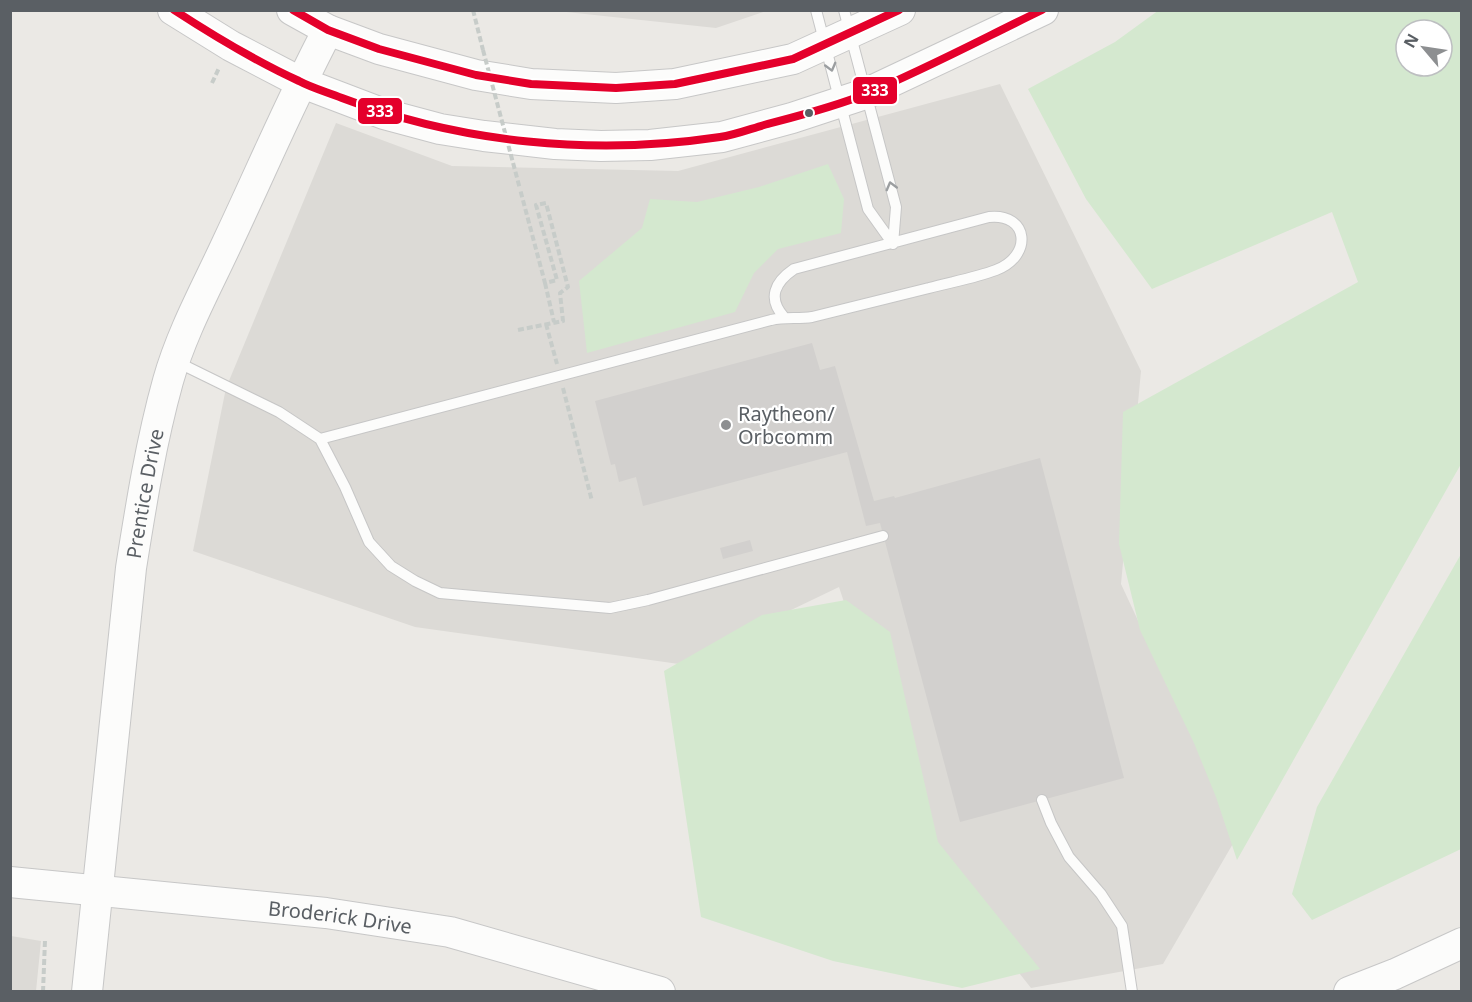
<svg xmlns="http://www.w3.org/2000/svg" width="1472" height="1002" font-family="'Noto Sans',sans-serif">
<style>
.industrial{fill:#dcdad6}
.green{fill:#d4e8cf;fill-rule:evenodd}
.building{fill:#d2d0ce}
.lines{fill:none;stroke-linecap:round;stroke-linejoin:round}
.lane-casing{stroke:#c6c6c6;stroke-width:12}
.secondary-casing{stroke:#c7c7c7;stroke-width:32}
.path{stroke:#c7ccc9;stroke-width:4;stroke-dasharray:6 3;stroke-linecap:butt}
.lane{stroke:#fcfcfb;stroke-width:10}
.secondary{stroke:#fcfcfb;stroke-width:30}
.path-bridge{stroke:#c7ccc9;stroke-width:4;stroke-dasharray:6 3;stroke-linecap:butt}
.bus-1-casing{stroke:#fff;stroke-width:12}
.bus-1{stroke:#e4002b;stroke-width:8}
.oneway{stroke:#9b9ea0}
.bus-dot{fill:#5a5f64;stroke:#fff;stroke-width:2}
.poi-dot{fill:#8d8f91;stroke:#fff;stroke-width:2}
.labels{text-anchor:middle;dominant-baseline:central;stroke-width:4.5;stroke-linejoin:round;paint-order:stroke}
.poi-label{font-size:20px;fill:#5a5f64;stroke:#fff;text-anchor:start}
.street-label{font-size:20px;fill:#5a5f64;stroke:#fff}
.line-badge{stroke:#fff;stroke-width:2}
.badge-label{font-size:16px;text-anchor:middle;font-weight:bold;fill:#fff}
</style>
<rect width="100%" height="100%" fill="#ebe9e5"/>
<!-- industrial -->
<path class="industrial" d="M557 11 766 10V11L716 28Z
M1000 84 1141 371 1121 584 1238 835 1163 964 1031 988 928 857 839 587 679 664 415 627 193 551 226 388 336 123 452 166 678 171Z
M11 936 41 941 36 991H11Z"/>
<!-- green -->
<path class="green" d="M1159 10 1461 11V464L1237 860 1216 797 1194 743 1140 630 1119 544 1123 412 1358 282 1332 212 1152 289 1086 199 1028 89 1115 42ZM1406 30H1442V66H1406Z
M828 164 844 199 841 233 778 249 754 273 735 312 587 353 579 281 642 228 650 199 697 202 759 187Z
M1461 554V849L1312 920 1292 894 1317 807Z
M846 600 890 632 938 842 1040 969 962 988 833 961 701 917 664 671 762 615Z"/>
<!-- building -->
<path class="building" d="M812 343 820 370 835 366 874 501 894 496 895 498 1040 458 1124 778 960 822 880 523 866 526 847 452 643 506 636 477 619 482 615 464 611 465 595 401Z
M750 540 753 551 723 559 720 548Z"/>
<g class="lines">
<defs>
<path id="lane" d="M816 10 868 209 893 244
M844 10 896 207 893 244
M175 361 279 412 320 439 345 487 369 542 391 566 415 581 440 593 610 608 648 600 883 536
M320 439 771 320C785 317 798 319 812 317 851 307 890 298 929 288 951 282 975 278 996 270 1033 256 1029 213 989 217L794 269C775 282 767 298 784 317
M1042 800 1051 823 1069 857 1101 894 1122 926 1132 992"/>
<g id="secondary">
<path d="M173 10 231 46 300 82 384 114 440 129 484 136 555 144 601 146 650 145 722 137 792 118 865 94 1043 10"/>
<path d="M292 10 328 30 379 49 476 75 531 84 616 88 675 84 793 59 900 10"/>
<path id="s1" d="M10 882 326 913 450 932 660 992"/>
<path id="s2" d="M87 992 131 568C141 505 151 442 168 381 182 331 208 285 229 239 262 169 292 98 328 30"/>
<path d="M1349 992 1395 974 1462 943"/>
</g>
</defs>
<!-- lane casing -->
<use href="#lane" class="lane-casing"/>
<!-- secondary casing -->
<use href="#secondary" class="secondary-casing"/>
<!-- path -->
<path class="path" d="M473 10 483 50
M212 83 219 68
M545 283 554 322
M546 324 557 364
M518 330 563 321 560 293 568 287 546 203 536 205 557 280 545 283 520 189
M563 388 592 501
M43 992 45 940"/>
<!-- lane -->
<use href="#lane" class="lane"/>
<!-- secondary -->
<use href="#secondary" class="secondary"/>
<!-- path-bridge -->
<path class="path-bridge" d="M483 50 520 189"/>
<defs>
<path id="bus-1" d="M174 10C214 36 255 61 299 81 312 88 327 92 342 98 461 143 593 156 720 137 735 135 750 129 764 125 798 116 834 107 866 94 926 69 984 38 1042 10
M293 10 328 30 379 49 476 75 531 84 616 88 675 84 793 59 899 10"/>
</defs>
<!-- bus-1 casing -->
<use href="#bus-1" class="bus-1-casing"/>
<!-- bus-1 -->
<use href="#bus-1" class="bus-1"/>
</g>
<!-- one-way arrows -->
<defs><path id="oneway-chevron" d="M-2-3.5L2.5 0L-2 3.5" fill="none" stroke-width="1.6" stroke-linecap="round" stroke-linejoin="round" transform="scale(1.5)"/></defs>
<g class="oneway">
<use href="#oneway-chevron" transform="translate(831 67) rotate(75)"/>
<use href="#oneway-chevron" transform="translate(891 186) rotate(-105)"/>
</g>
<!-- markers -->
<circle class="bus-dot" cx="809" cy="113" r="5"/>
<circle class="poi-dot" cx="726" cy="425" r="6"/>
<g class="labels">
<!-- poi labels -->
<g class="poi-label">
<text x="738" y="413">Raytheon/<tspan x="738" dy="23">Orbcomm</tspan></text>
</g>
<!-- street labels -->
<g class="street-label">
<text stroke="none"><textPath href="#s2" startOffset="502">Prentice Drive</textPath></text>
<text stroke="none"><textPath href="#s1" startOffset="332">Broderick Drive</textPath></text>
</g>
</g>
<g class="line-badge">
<rect x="852" y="76" width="46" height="29" rx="6" fill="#e4002b"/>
<rect x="357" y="97" width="46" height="28" rx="6" fill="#e4002b"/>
</g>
<g class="badge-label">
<text x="875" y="96">333</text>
<text x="380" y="117">333</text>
</g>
<!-- border -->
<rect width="1472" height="1002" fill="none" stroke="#5a5f64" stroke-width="24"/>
<!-- north arrow -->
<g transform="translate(1424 48) rotate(299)"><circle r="28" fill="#ffffff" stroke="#bdbfc1" stroke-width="1.5"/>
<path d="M0-4.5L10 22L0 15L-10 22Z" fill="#8d8f91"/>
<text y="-9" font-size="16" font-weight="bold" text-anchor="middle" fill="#5a5f64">N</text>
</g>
</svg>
